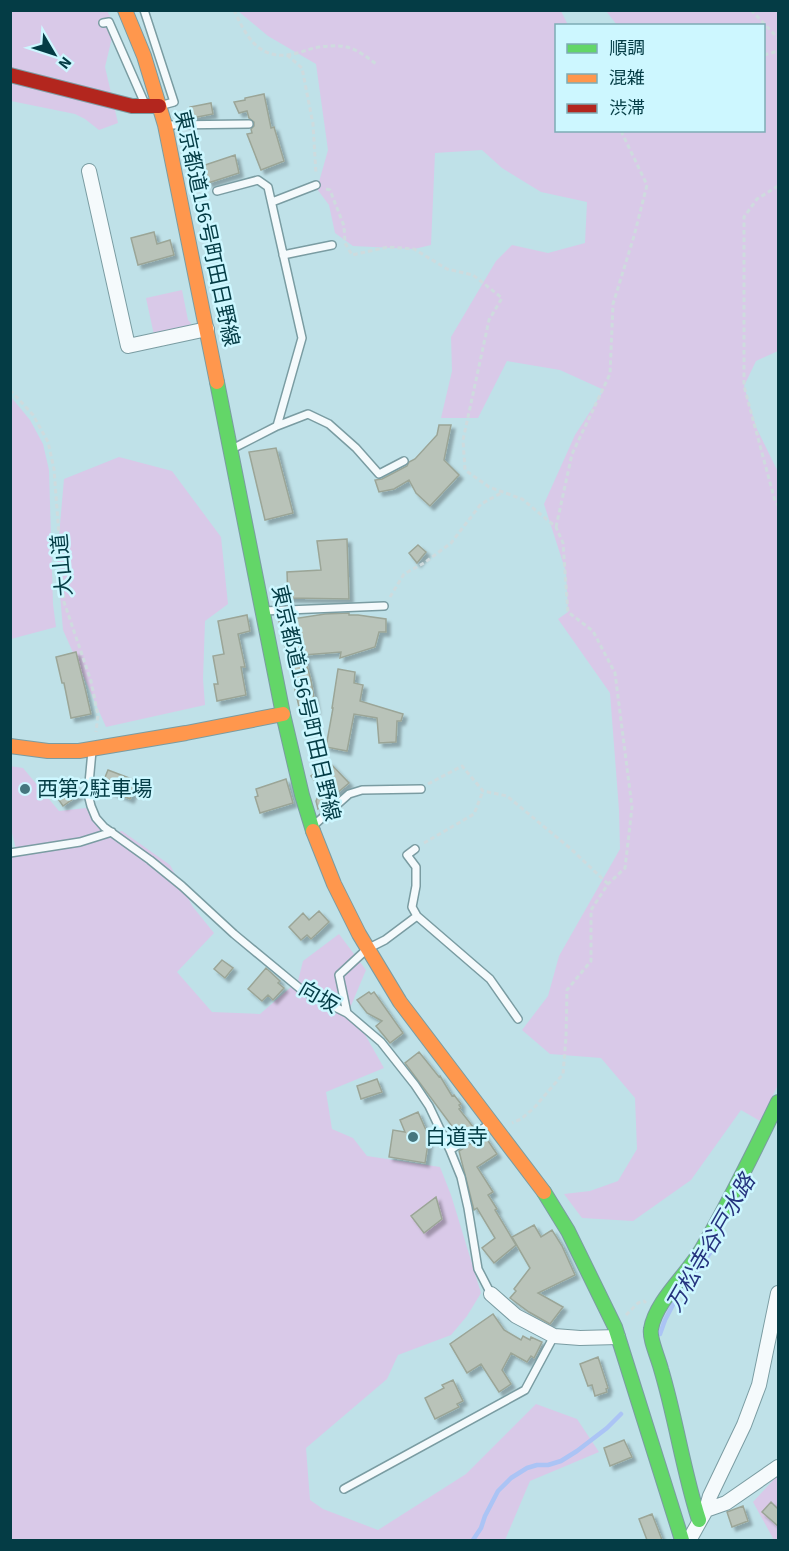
<svg xmlns="http://www.w3.org/2000/svg" width="789" height="1551" font-family="'Source Sans 3','Noto Sans JP',sans-serif">
<style>
.green{fill:#d9c9e8}
.lines{fill:none;stroke-linecap:round;stroke-linejoin:round}
.stream{stroke:#abc4f5;stroke-width:4.5}
.building{fill:#b9c3b9;stroke:#9ba597;stroke-width:1.5;filter:url(#shadow)}
.lane-casing{stroke:#7a9ca2;stroke-width:10}
.street-casing{stroke:#7a9ca2;stroke-width:16}
.fast-casing{stroke:#7a9ca2;stroke-width:16}
.slow-casing{stroke:#7a9ca2;stroke-width:16}
.jam-casing{stroke:#7a9ca2;stroke-width:16}
.path{stroke:#cedbde;stroke-width:3;stroke-dasharray:4.5 3;stroke-linecap:butt}
.lane{stroke:#f5fafc;stroke-width:7}
.street{stroke:#f5fafc;stroke-width:14}
.fast{stroke:#63d668;stroke-width:14}
.slow{stroke:#ff974d;stroke-width:14}
.jam{stroke:#b3261e;stroke-width:14}
.poi-dot{fill:#45767e;stroke:#cdf7ff;stroke-width:2}
.labels{text-anchor:middle;dominant-baseline:central;stroke-width:5;stroke-linejoin:round;paint-order:stroke}
.street-label{font-size:21px;fill:#043c45;stroke:#cdf7ff}
.poi-label{font-size:21px;fill:#043c45;stroke:#cdf7ff;text-anchor:start}
.water-label{font-size:22px;font-style:italic;fill:#25337e;stroke:#cdf7ff}
</style>
<defs>
<filter id="shadow"><feDropShadow dx="4" dy="4" stdDeviation="1.5" flood-color="#0004"/></filter>
</defs>
<rect width="100%" height="100%" fill="#bfe1e8"/>
<!-- green -->
<path class="green" d="M11 11H107L115 25 105 67 118 123 99 130 85 119 75 114 11 101Z
M238 11H561L568 25 556 26V130H764V26L617 25 606 11H778V351L756 361 744 386 756 427 778 472V1085L760 1121 741 1110 691 1180 633 1221 582 1218 564 1194 590 1191 618 1181 637 1149 635 1098 601 1058 550 1054 522 1030 548 996 559 956 620 849 619 810 610 693 558 619 568 612 566 572 544 504 575 435 604 390 560 370 507 361 478 418H441L452 371 451 337 496 261 512 245 548 253 585 243 587 202 541 192 502 168 482 150 435 153 431 245 414 249 353 246 335 233 329 205 317 189 328 150 316 64 268 36Z
M182 290 188 320 191 323 188 328 154 335 146 298Z
M11 397 30 420 43 444 49 470 53 604 56 627 11 639Z
M119 457 172 471 221 537 228 604 205 621 203 679 205 705 106 727 63 630 57 559 64 479Z
M10 766 23 768 59 811 86 808 95 824 104 832 77 839 16 849 11 829Z
M122 831 170 865 193 907 214 933 177 972 212 1012 260 1014 298 981 303 961 339 934 366 970 350 1008 384 1068 326 1092 332 1129 353 1138 367 1156 440 1167 451 1195 481 1293 467 1316 451 1335 398 1355 387 1379 306 1448 310 1500 323 1509 378 1530 466 1474 536 1404 577 1419 599 1452 530 1481 505 1540H11L10 854Z
M778 1475V1540H774L753 1502Z"/>
<g class="lines">
<!-- stream -->
<path class="stream" d="M660 1334 665 1320 676 1299 710 1253
M473 1540 481 1528 485 1516 498 1491 511 1478 527 1468 537 1465H548L561 1461 577 1451 607 1428 621 1414"/>
</g>
<!-- building -->
<path class="building" d="M264 94 271 128 274 127 284 161 261 170 247 134 252 133 251 129 254 126V122L249 118 247 111 239 113 234 102 245 100V98Z
M211 103 213 114 192 118 190 107Z
M235 155 239 173 208 183 205 171 206 170 205 165Z
M154 232 157 244 170 240 174 255 138 265 131 238Z
M439 425H451L444 460 459 475 430 506 416 493 409 480 394 489 379 492 375 480 382 479 407 466 409 462 415 459 437 435Z
M276 448 293 513 265 520 249 452Z
M347 539 349 599 288 598 287 572 321 570 317 541Z
M418 545 426 552 417 563 409 553Z
M349 613V615H358L386 619V632H379L375 647 340 658 341 652 304 655 311 680 316 710 300 711 279 621 325 614Z
M247 615 250 631 238 634 245 667H241L246 695 217 701 214 684H218L213 656 224 654 218 621Z
M76 652 85 688 91 714 71 718 64 683H62L56 657Z
M338 669 355 672 354 683 363 685 360 701 403 714 401 721H397L396 742 379 743 377 718 354 714 347 751 326 747 333 708H332Z
M329 762 349 783 318 809 316 801 321 789 311 776Z
M108 770 137 781 130 799 101 787Z
M69 778 80 794 63 806 52 790Z
M286 779 293 803 260 813 255 797 258 796 256 789Z
M319 911 329 922 311 939 307 935 301 940 289 927 303 913 309 920Z
M222 960 233 968 225 978 214 969Z
M266 968 280 981 278 983 284 988 273 1000 268 995 262 1001 248 989Z
M369 992 371 994 374 992 403 1033 390 1043 376 1026 382 1021 367 1013 357 1000Z
M419 1052 439 1077 440 1076 452 1096 454 1095 461 1104 459 1105 461 1108 459 1109 474 1128 456 1139 448 1129 452 1126 405 1063Z
M377 1079 382 1092 361 1099 357 1086Z
M418 1112 429 1137 425 1163 389 1157 393 1130 405 1132 400 1120Z
M484 1135 497 1154 477 1167 493 1192 488 1195 497 1209 495 1210 516 1245 494 1263 482 1248 495 1238 477 1208 474 1210 459 1151Z
M436 1197 442 1219 424 1233 411 1216Z
M534 1225 541 1237 552 1230 562 1246 575 1275 538 1293 563 1307 550 1324 529 1312 510 1298 516 1291 514 1289 530 1268 512 1237Z
M493 1314 504 1330 521 1340 523 1336 530 1340 531 1337 542 1342 534 1358 531 1356 527 1362 511 1353 502 1370 511 1384 499 1392 481 1364 467 1373 450 1344Z
M598 1357 608 1388 606 1389 607 1392 595 1396 592 1385 588 1386 580 1364Z
M453 1380 463 1401 457 1404 459 1407 435 1419 425 1398 444 1388 442 1385Z
M624 1440 632 1457 610 1466 604 1448Z
M771 1502 778 1509V1526L762 1512Z
M743 1506 748 1521 732 1527 727 1512Z
M652 1514 662 1540H647L639 1519Z"/>
<g class="lines">
<defs>
<path id="lane" d="M144 10 174 102 159 106
M103 23 109 22 145 104
M168 125 249 124
M217 191 258 180 268 187 302 338 277 426 232 449
M272 202 316 185
M283 255 332 245
M277 426 308 414 329 424 356 448 379 474 404 461
M263 611 384 606
M92 751 88 794 91 806 96 818 104 827 150 860 182 886 234 934 303 991 347 1013 381 1042 415 1085 429 1106 450 1150 461 1177 468 1208 478 1269 491 1294
M313 826 349 794 362 790 421 789
M415 849 407 855 416 867V886L412 907 417 916 490 979 518 1019
M10 853 80 842 112 832
M347 1013 339 975 367 949 385 940 417 916
M450 1150 490 1124
M344 1489 525 1390 554 1336"/>
<path id="street" d="M89 171 128 346 207 329
M491 1294 516 1316 554 1336 580 1338 618 1337
M706 1510 726 1503 778 1467
M686 1540 692 1535 706 1510 710 1496 744 1425 759 1385 778 1293"/>
<path id="fast" d="M217 382 283 714 302 795 313 831
M544 1192 568 1231 615 1327 682 1540
M699 1520C683 1470 676 1419 661 1369 659 1360 649 1338 651 1329 656 1300 688 1274 702 1249 730 1201 754 1152 778 1102"/>
<path id="slow" d="M125 10 144 56 165 125 217 382
M10 746 48 751H79L186 733 283 714
M313 831 334 884 359 934 400 1002 544 1192"/>
<path id="jam" d="M10 75 132 106H159"/>
</defs>
<!-- lane casing -->
<use href="#lane" class="lane-casing"/>
<!-- street casing -->
<use href="#street" class="street-casing"/>
<!-- fast casing -->
<use href="#fast" class="fast-casing"/>
<!-- slow casing -->
<use href="#slow" class="slow-casing"/>
<!-- jam casing -->
<use href="#jam" class="jam-casing"/>
<!-- path -->
<path class="path" d="M234 10C245 34 257 58 287 55 298 54 308 49 319 47 328 46 338 45 347 47 358 50 367 57 376 64
M751 10 778 38
M287 55 302 68 313 124 316 174
M764 55 778 51
M778 186 757 199 744 217V386L775 501 778 505
M326 189 330 190 344 226 345 243 352 255 388 247 414 249 447 269 473 275 502 298 489 320 463 440 465 470 489 487 522 499 556 527 563 543 568 612 593 631 615 673 632 807 625 868 608 884 591 910V961L567 990 566 1037 563 1074 534 1108 521 1119 512 1123
M10 390 33 415 48 442 54 469 64 602 91 681 98 715 96 732
M556 527 572 454 610 374 613 304 634 236 647 185 622 133 625 130
M390 597 404 574 424 563 451 543 481 504 503 492
M428 784 462 766 483 791 507 796 571 849 608 884
M424 843 474 814 483 791
M626 1315 638 1303 644 1301 646 1303"/>
<!-- lane -->
<use href="#lane" class="lane"/>
<!-- street -->
<use href="#street" class="street"/>
<!-- fast -->
<use href="#fast" class="fast"/>
<!-- slow -->
<use href="#slow" class="slow"/>
<!-- jam -->
<use href="#jam" class="jam"/>
</g>
<!-- markers -->
<g class="poi-dot">
<circle cx="25" cy="789" r="6"/>
<circle cx="413" cy="1137" r="6"/>
</g>
<g class="labels">
<!-- street labels -->
<g class="street-label">
<text transform="translate(207 228) rotate(78)">東京都道156号町田日野線</text>
<text transform="translate(62 565) rotate(-95)">大山道</text>
<text transform="translate(306 703) rotate(77)">東京都道156号町田日野線</text>
<text transform="translate(319 997) rotate(30)">向坂</text>
</g>
<!-- poi labels -->
<g class="poi-label">
<text x="37" y="789">西第2駐車場</text>
<text x="425" y="1137">白道寺</text>
</g>
<!-- water labels -->
<g class="water-label">
<text transform="translate(711 1243) rotate(-60)">万松寺谷戸水路</text>
</g>
</g>
<!-- border -->
<rect width="789" height="1551" fill="none" stroke="#043c45" stroke-width="24"/>
<!-- legend -->
<rect x="555" y="24" width="210" height="108" fill="#cdf7ff" stroke="#7dacb5" stroke-width="1.5"/>
<rect x="567" y="44" width="30" height="9" fill="#63d668" stroke="#7dacb5" stroke-width="1.5"/>
<text x="609" y="54" font-size="18" fill="#043c45">順調</text>
<rect x="567" y="74" width="30" height="9" fill="#ff974d" stroke="#7dacb5" stroke-width="1.5"/>
<text x="609" y="84" font-size="18" fill="#043c45">混雑</text>
<rect x="567" y="104" width="30" height="9" fill="#b3261e" stroke="#7dacb5" stroke-width="1.5"/>
<text x="609" y="114" font-size="18" fill="#043c45">渋滞</text>
<!-- north arrow -->
<g transform="translate(54 54) rotate(129)" stroke="#cdf7ff" stroke-width="4.5" paint-order="stroke">
<path d="M0-4.5L10 22L0 15L-10 22Z" fill="#043c45"/>
<text y="-9" font-size="16" font-weight="bold" text-anchor="middle" fill="#043c45">N</text>
</g>
</svg>
